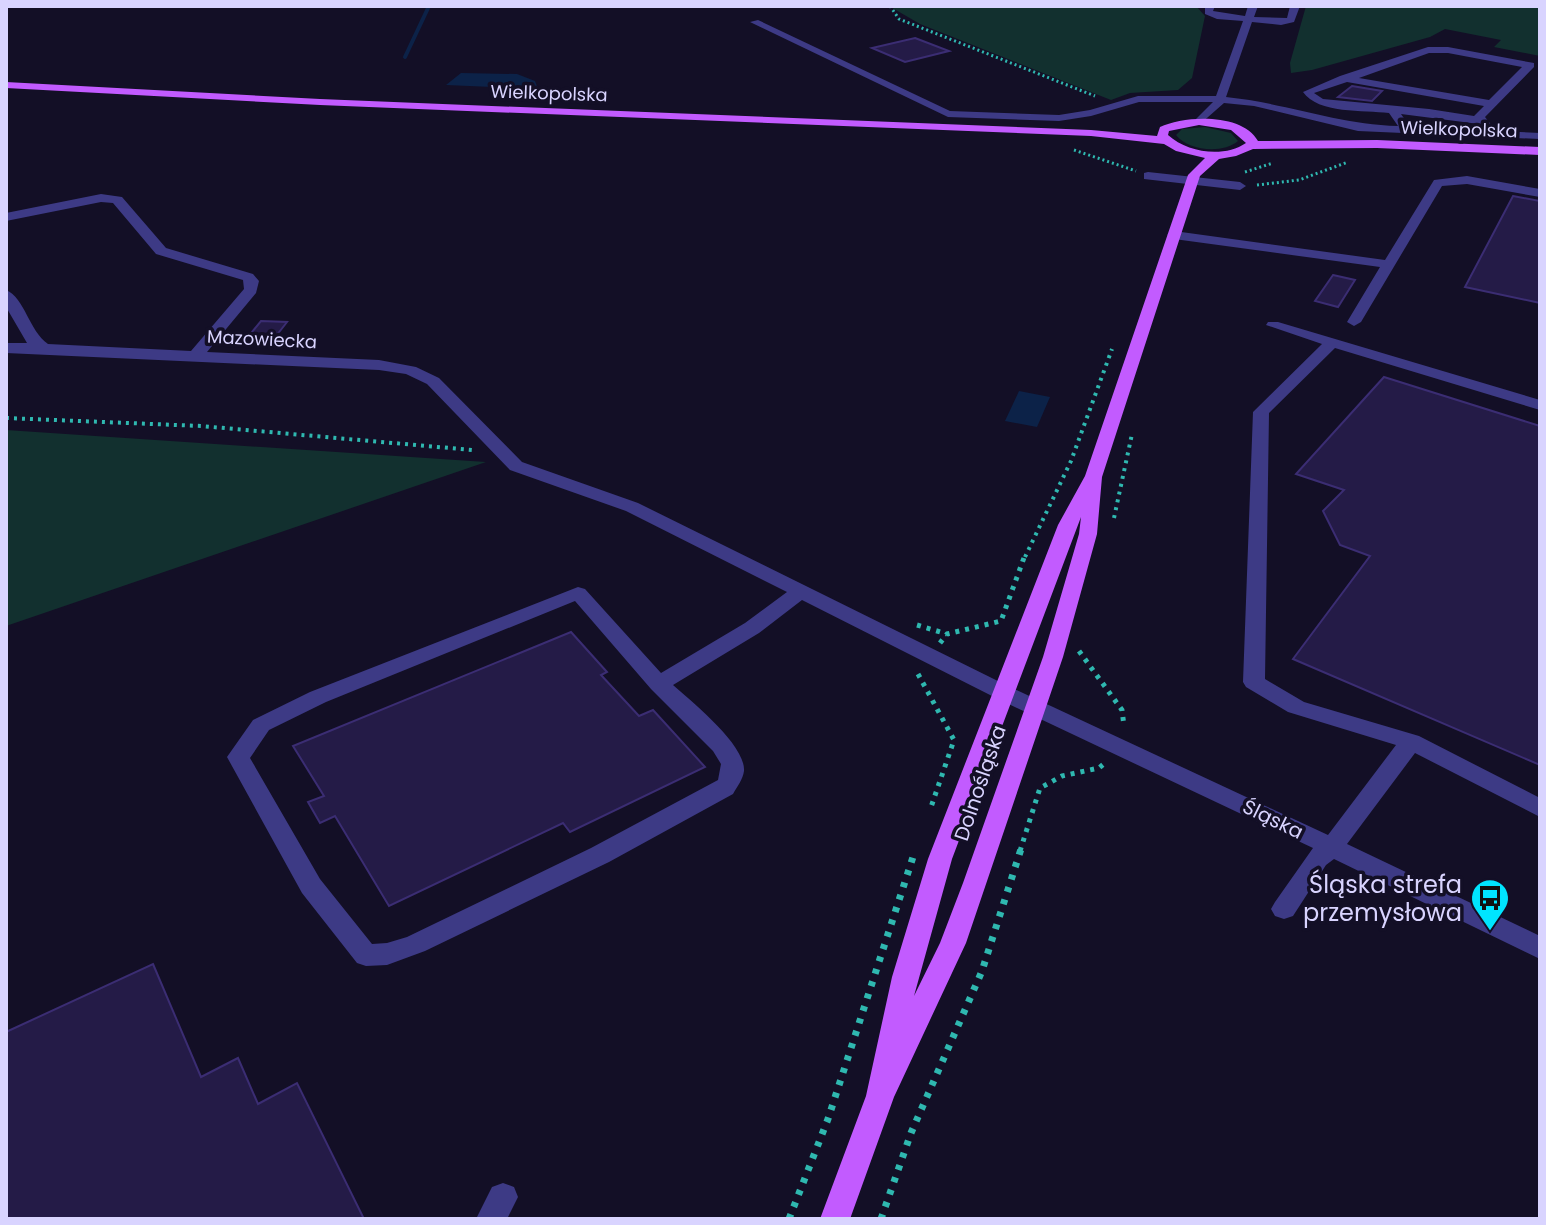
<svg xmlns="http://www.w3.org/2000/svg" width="1546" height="1225" font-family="Poppins,sans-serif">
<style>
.green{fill:#12302f}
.water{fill:#0c2248}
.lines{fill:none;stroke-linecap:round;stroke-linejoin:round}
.stream{stroke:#0c2248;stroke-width:4}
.building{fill:#241b47;stroke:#3b2d73;stroke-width:2}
.path-far3{stroke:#2fb8b0;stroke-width:3;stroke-dasharray:2 3;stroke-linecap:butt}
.path-far2{stroke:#2fb8b0;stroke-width:4;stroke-dasharray:3 5;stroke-linecap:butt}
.path-far1{stroke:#2fb8b0;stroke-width:5;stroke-dasharray:4 6;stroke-linecap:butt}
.path{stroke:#2fb8b0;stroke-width:7;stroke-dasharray:5 8;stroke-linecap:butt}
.minor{fill:#3d3a85;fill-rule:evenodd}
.major{fill:#c25bff;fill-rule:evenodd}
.labels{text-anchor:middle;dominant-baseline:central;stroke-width:7;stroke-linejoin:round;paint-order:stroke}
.far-street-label{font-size:18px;fill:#d9d4ff;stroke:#130f26}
.street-label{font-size:20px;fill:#d9d4ff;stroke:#130f26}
.near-poi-label{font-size:24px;fill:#d9d4ff;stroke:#130f26;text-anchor:end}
</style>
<rect width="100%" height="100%" fill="#130f26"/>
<!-- green -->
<path class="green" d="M889 6H1196L1205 16 1192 78 1178 90 1130 93 1111 100 920 24Z
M1306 6H1540V56L1494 47 1501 40 1445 29 1430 37 1312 70 1291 73 1290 63Z
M1205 127 1231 133 1238 141C1223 154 1188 151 1176 135L1182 129Z
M6 430 486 462 6 626Z"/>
<!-- water -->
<path class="water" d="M461 73 517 74 535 81 538 89 446 85Z
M1019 391 1050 397 1037 427 1005 421Z"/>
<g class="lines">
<!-- stream -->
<path class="stream" d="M405 57 429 6"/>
</g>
<!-- building -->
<path class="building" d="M915 38 949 51 905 62 872 48Z
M1352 86 1382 91 1372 101 1338 97Z
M1513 196 1540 201V303L1465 287Z
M1333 275 1355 280 1338 307 1315 301Z
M261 321 287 322 269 345 243 343Z
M1384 377 1540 426V765L1293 659 1370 556 1340 545 1323 511 1344 490 1296 474Z
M571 632 607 672 601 675 639 716 653 710 705 767 570 832 563 823 389 906 335 816 320 823 308 802 324 796 293 746Z
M153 964 201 1077 238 1058 258 1104 297 1083 364 1219H6V1032Z"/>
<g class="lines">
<!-- path-far3 -->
<path class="path-far3" d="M890 6 899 19 1095 96
M1074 150 1136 171
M1245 172 1273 163
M1257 185 1299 180 1348 162"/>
<!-- path-far2 -->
<path class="path-far2" d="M6 418 201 426 472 450
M1114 518 1132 434
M1025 557 1071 461 1112 349"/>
<!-- path-far1 -->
<path class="path-far1" d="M917 625 947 634
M940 643 947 634 1001 621 1025 555
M1079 651 1122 710 1124 726
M918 674 954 740 930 810
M1020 851 1040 788 1062 776 1099 768 1106 762"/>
<!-- path -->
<path class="path" d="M789 1219 828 1119 913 857
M881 1219 911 1133 982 971 1021 849"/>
<!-- minor -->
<path class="minor" d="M1205 6H1215L1213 11 1245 16 1248 6H1258L1254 17 1287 18 1290 6H1300L1294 22 1281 25 1252 22 1226 97C1286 103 1336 124 1398 126L1389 113C1364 110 1318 114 1303 92L1340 76 1428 47H1448L1534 63V67L1485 117 1496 131 1540 133V139L1358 131 1254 106 1224 103 1199 125 1193 122 1213 102H1139L1091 116 1059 121 948 117 750 22 758 20 950 111 1059 115 1090 110 1138 96H1216L1243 21 1217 19 1205 14ZM1429 53H1448L1522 67 1489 100 1359 78ZM1347 82 1484 106 1474 116 1429 109 1323 99 1314 93ZM1401 114 1479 124 1484 130 1410 127Z
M1148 172 1240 182 1246 186 1240 190 1144 179V173Z
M1467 176 1540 189V197L1467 184 1442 186 1361 322 1354 326 1347 322 1380 267 1174 239 1167 235 1174 231 1385 260 1434 180Z
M101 194 122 197 166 248 253 274 259 281 256 293 207 352 379 360 416 367 439 378 522 462 638 503 1012 688 1328 835 1396 745 1288 712 1246 687 1243 682 1253 412 1322 344 1266 325 1268 322H1278L1540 400V410L1335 348 1269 413 1265 679 1304 702 1419 736 1540 798V817L1415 753 1347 844 1540 936V959L1334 859 1326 865 1293 916 1284 919 1275 916 1271 909 1275 902 1313 848 996 698 802 600 759 633 673 685C691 701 746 745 744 771 743 779 737 787 733 794L609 862 425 951 387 965 366 966 357 963 302 893 227 757 253 720 310 692 578 587 585 589 661 673 745 623 787 592 626 511 510 470 427 384 406 374 379 370 6 353V343H27L6 307V290C25 298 29 331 48 344L191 351 244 289 243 280 156 254 113 203 101 202 6 221V213ZM575 601 651 689 713 751 721 764 718 780 591 848 407 937 387 943 372 944 320 879 250 758 269 730 326 702Z
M503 1183 514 1187 518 1197 507 1219H476L492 1187Z"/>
<!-- major -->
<path class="major" d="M6 82 320 99 1091 130 1157 136 1160 127C1185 115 1243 113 1258 141L1377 140 1540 147V155L1377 148 1253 149 1236 156 1219 159 1200 176 1102 477 1097 534 1063 657 966 943 894 1097 850 1219H820L866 1096 892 977 928 859 1058 525 1085 476 1188 175 1205 158 1176 151 1164 144 1091 136 320 105 6 88ZM1199 125 1231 130 1246 143C1224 158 1188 153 1168 135L1169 131ZM1081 517 1079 534 1043 657 963 883 940 943 914 996 952 859Z"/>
</g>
<!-- icons -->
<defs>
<symbol id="bus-pin" viewBox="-11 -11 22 30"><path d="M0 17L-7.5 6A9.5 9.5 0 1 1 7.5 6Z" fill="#00e5ff" stroke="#130f26"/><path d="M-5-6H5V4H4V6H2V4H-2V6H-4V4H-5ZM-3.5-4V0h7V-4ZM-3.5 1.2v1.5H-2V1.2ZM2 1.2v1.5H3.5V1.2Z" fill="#111"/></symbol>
</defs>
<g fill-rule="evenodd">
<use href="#bus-pin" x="1468" y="876" width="44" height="60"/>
</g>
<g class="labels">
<!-- far-street labels -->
<g class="far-street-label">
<text transform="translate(549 93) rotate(2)">Wielkopolska</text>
<text transform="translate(1459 129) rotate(2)">Wielkopolska</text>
<text transform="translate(262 339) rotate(3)">Mazowiecka</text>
</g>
<!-- street labels -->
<g class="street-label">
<text transform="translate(980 783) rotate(-71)">Dolnośląska</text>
<text transform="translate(1273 819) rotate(26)">Śląska</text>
</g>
<!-- near-poi labels -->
<g class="near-poi-label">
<text x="1462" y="884">Śląska strefa<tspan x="1462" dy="28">przemysłowa</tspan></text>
</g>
</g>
<!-- border -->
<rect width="1546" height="1225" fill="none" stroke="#d9d4ff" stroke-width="16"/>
</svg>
